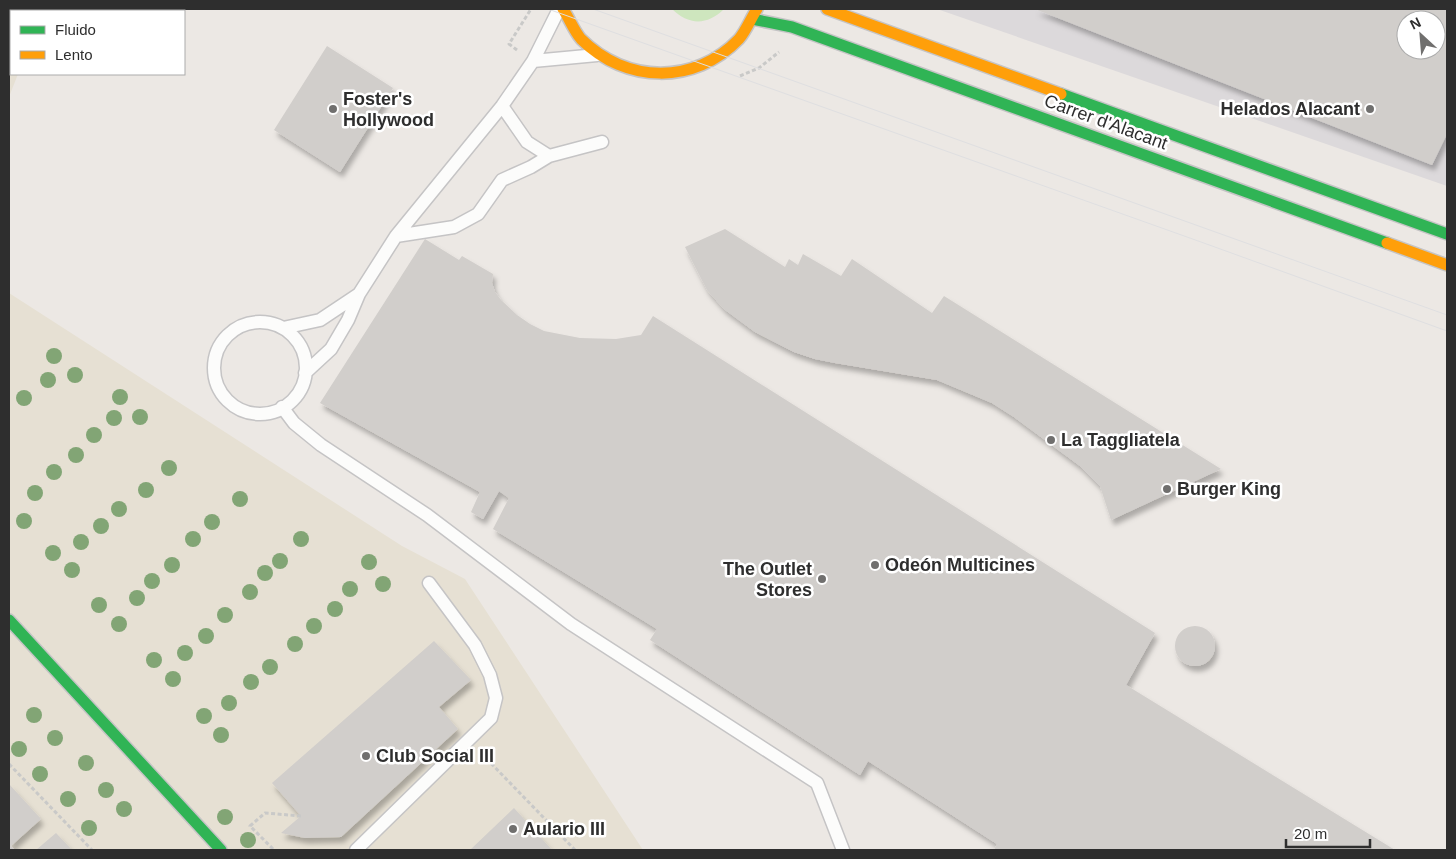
<svg xmlns="http://www.w3.org/2000/svg" width="1456" height="859" font-family="Arial,sans-serif">
<style>
.industrial{fill:#dcd9db;fill-rule:evenodd}
.education{fill:#e6e0d3}
.green{fill:#cee6be}
.building{fill:#d1cecb;fill-rule:evenodd;filter:url(#shadow)}
.lines{fill:none;stroke-linecap:round;stroke-linejoin:round}
.lane-casing{stroke:#c5c4c5;stroke-width:15}
.fast-casing{stroke:#c5c4c5;stroke-width:14}
.slow-casing{stroke:#c5c4c5;stroke-width:14}
.path{stroke:#c9c9c8;stroke-width:3;stroke-dasharray:4 2.5;stroke-linecap:butt}
.lane{stroke:#fcfcfb;stroke-width:12}
.fast{stroke:#30b455;stroke-width:11}
.slow{stroke:#ff9f0a;stroke-width:11}
.tram{stroke:#dfdfe1;stroke-width:1}
.tree{fill:#82a575}
.poi-dot{fill:#706f6e;stroke:#fff;stroke-width:2}
.labels{text-anchor:middle;dominant-baseline:central;stroke-width:5;stroke-linejoin:round;paint-order:stroke}
.poi-label{font-size:18px;font-weight:bold;fill:#2e2e2e;stroke:#fff;text-anchor:start}
.street-label{font-size:18px;fill:#2e2e2e;stroke:#fff}
</style>
<defs>
<filter id="shadow"><feDropShadow dx="3" dy="5.5" stdDeviation="2.5" flood-color="#0004"/></filter>
</defs>
<rect width="100%" height="100%" fill="#ece8e4"/>
<!-- industrial -->
<path class="industrial" d="M937 9H1447V186ZM1406 20H1436V50H1406Z"/>
<!-- education -->
<path class="education" d="M9 9 16 11H11V74H18L9 97Z
M9 293 402 546 465 579 643 850H9Z"/>
<!-- green -->
<path class="green" d="M672 9H724C707 26 688 25 672 9Z"/>
<!-- building -->
<path class="building" d="M1035 9H1447V134L1432 165ZM1406 20H1436V50H1406Z
M327 46 393 88 340 172 274 130Z
M725 229 785 267 789 259 798 265 803 254 841 276 852 259 932 313 944 296 1221 469 1111 520 1100 486 1080 466 1014 417 992 403 937 380 835 363 815 359 794 352 755 332 724 309 707 290 685 247Z
M425 239 459 260 462 256 493 274 492 283 495 292 501 300 517 315 530 324 544 331 580 338 616 339 641 335 653 316 1155 633 1126 685 1395 850H994L997 844 868 761 860 775 650 640 657 629 493 529 509 498 499 491 483 519 471 512 480 492 320 403Z
M1175 646a20 20 0 1 1 40 0a20 20 0 1 1-40 0Z
M434 641 471 680 439 707 458 729 341 837 305 838 281 833 301 816 272 783Z
M9 784 41 819 11 846 15 850H9Z
M514 808 552 850H470Z
M56 833 72 850H36Z"/>
<g class="lines">
<defs>
<path id="lane" d="M533 61 597 55
M502 106 527 142 549 156
M396 236 454 227 478 214 502 180 531 167 549 156 602 142
M214 368a46 46 0 1 1 92 0a46 46 0 1 1-92 0Z
M283 328 320 320 359 294
M305 373 331 349 348 320 359 294 396 236 502 106 533 61 559 9
M282 407 294 423 321 445 427 515 571 624 817 783 843 850
M356 850 491 718 496 698 490 675 475 645 429 583"/>
<path id="fast" d="M752 19 792 27 1387 243
M1061 94 1447 234
M9 620 221 850"/>
<path id="slow" d="M563 9C569 18 574 31 581 39 626 84 695 85 739 39 746 31 751 18 757 9
M827 9 1061 94
M1387 243 1447 265"/>
</defs>
<!-- lane casing -->
<use href="#lane" class="lane-casing"/>
<!-- fast casing -->
<use href="#fast" class="fast-casing"/>
<!-- slow casing -->
<use href="#slow" class="slow-casing"/>
<!-- path -->
<path class="path" d="M517 50 509 44 531 9
M740 76 759 68 779 52
M482 754 575 850
M9 764 92 850
M273 849 250 826 265 813 301 816"/>
<!-- lane -->
<use href="#lane" class="lane"/>
<!-- fast -->
<use href="#fast" class="fast"/>
<!-- slow -->
<use href="#slow" class="slow"/>
<!-- tram -->
<path class="tram" d="M548 9 1201 242 1447 331
M593 9 1447 315"/>
</g>
<!-- trees -->
<g class="tree">
<circle cx="54" cy="356" r="8"/>
<circle cx="75" cy="375" r="8"/>
<circle cx="48" cy="380" r="8"/>
<circle cx="120" cy="397" r="8"/>
<circle cx="24" cy="398" r="8"/>
<circle cx="140" cy="417" r="8"/>
<circle cx="114" cy="418" r="8"/>
<circle cx="94" cy="435" r="8"/>
<circle cx="76" cy="455" r="8"/>
<circle cx="169" cy="468" r="8"/>
<circle cx="54" cy="472" r="8"/>
<circle cx="146" cy="490" r="8"/>
<circle cx="35" cy="493" r="8"/>
<circle cx="240" cy="499" r="8"/>
<circle cx="119" cy="509" r="8"/>
<circle cx="24" cy="521" r="8"/>
<circle cx="212" cy="522" r="8"/>
<circle cx="101" cy="526" r="8"/>
<circle cx="193" cy="539" r="8"/>
<circle cx="301" cy="539" r="8"/>
<circle cx="81" cy="542" r="8"/>
<circle cx="53" cy="553" r="8"/>
<circle cx="280" cy="561" r="8"/>
<circle cx="369" cy="562" r="8"/>
<circle cx="172" cy="565" r="8"/>
<circle cx="72" cy="570" r="8"/>
<circle cx="265" cy="573" r="8"/>
<circle cx="152" cy="581" r="8"/>
<circle cx="383" cy="584" r="8"/>
<circle cx="350" cy="589" r="8"/>
<circle cx="250" cy="592" r="8"/>
<circle cx="137" cy="598" r="8"/>
<circle cx="99" cy="605" r="8"/>
<circle cx="335" cy="609" r="8"/>
<circle cx="225" cy="615" r="8"/>
<circle cx="119" cy="624" r="8"/>
<circle cx="314" cy="626" r="8"/>
<circle cx="206" cy="636" r="8"/>
<circle cx="295" cy="644" r="8"/>
<circle cx="185" cy="653" r="8"/>
<circle cx="154" cy="660" r="8"/>
<circle cx="270" cy="667" r="8"/>
<circle cx="173" cy="679" r="8"/>
<circle cx="251" cy="682" r="8"/>
<circle cx="229" cy="703" r="8"/>
<circle cx="34" cy="715" r="8"/>
<circle cx="204" cy="716" r="8"/>
<circle cx="221" cy="735" r="8"/>
<circle cx="55" cy="738" r="8"/>
<circle cx="19" cy="749" r="8"/>
<circle cx="86" cy="763" r="8"/>
<circle cx="40" cy="774" r="8"/>
<circle cx="106" cy="790" r="8"/>
<circle cx="68" cy="799" r="8"/>
<circle cx="124" cy="809" r="8"/>
<circle cx="225" cy="817" r="8"/>
<circle cx="89" cy="828" r="8"/>
<circle cx="248" cy="840" r="8"/>
</g>
<!-- markers -->
<g class="poi-dot">
<circle cx="333" cy="109" r="5"/>
<circle cx="1370" cy="109" r="5"/>
<circle cx="1051" cy="440" r="5"/>
<circle cx="1167" cy="489" r="5"/>
<circle cx="875" cy="565" r="5"/>
<circle cx="822" cy="579" r="5"/>
<circle cx="366" cy="756" r="5"/>
<circle cx="513" cy="829" r="5"/>
</g>
<g class="labels">
<!-- poi labels -->
<g class="poi-label">
<text x="343" y="99">Foster's<tspan x="343" dy="21">Hollywood</tspan></text>
<text x="1360" y="109" text-anchor="end">Helados Alacant</text>
<text x="1061" y="440">La Taggliatela</text>
<text x="1177" y="489">Burger King</text>
<text x="885" y="565">Odeón Multicines</text>
<text x="812" y="569" text-anchor="end">The Outlet<tspan x="812" dy="21">Stores</tspan></text>
<text x="376" y="756">Club Social III</text>
<text x="523" y="829">Aulario III</text>
</g>
<!-- street labels -->
<g class="street-label">
<text transform="translate(1106 122) rotate(20)">Carrer d'Alacant</text>
</g>
</g>
<!-- border -->
<rect width="1456" height="859" fill="none" stroke="#2e2e2e" stroke-width="20"/>
<!-- legend -->
<rect x="10" y="10" width="175" height="65" fill="#ffffff" stroke="#ababab"/>
<rect x="20" y="26" width="25" height="8" fill="#30b455" stroke="#ababab"/>
<text x="55" y="35" font-size="15" fill="#2e2e2e">Fluido</text>
<rect x="20" y="51" width="25" height="8" fill="#ff9f0a" stroke="#ababab"/>
<text x="55" y="60" font-size="15" fill="#2e2e2e">Lento</text>
<!-- north arrow -->
<g transform="translate(1421 35) rotate(334)"><circle r="24" fill="#ffffff" stroke="#ababab"/>
<path d="M0-4L9 19L0 12L-9 19Z" fill="#706f6e"/>
<text y="-8" font-size="14" font-weight="bold" text-anchor="middle" fill="#2e2e2e">N</text>
</g>
<!-- scale -->
<path d="M1286 839v8h84v-8" fill="none" stroke="#2e2e2e" stroke-width="2.5"/>
<text x="1294" y="839" font-size="15" fill="#2e2e2e" stroke="#ffffff" stroke-width="4" paint-order="stroke">20 m</text>
</svg>
